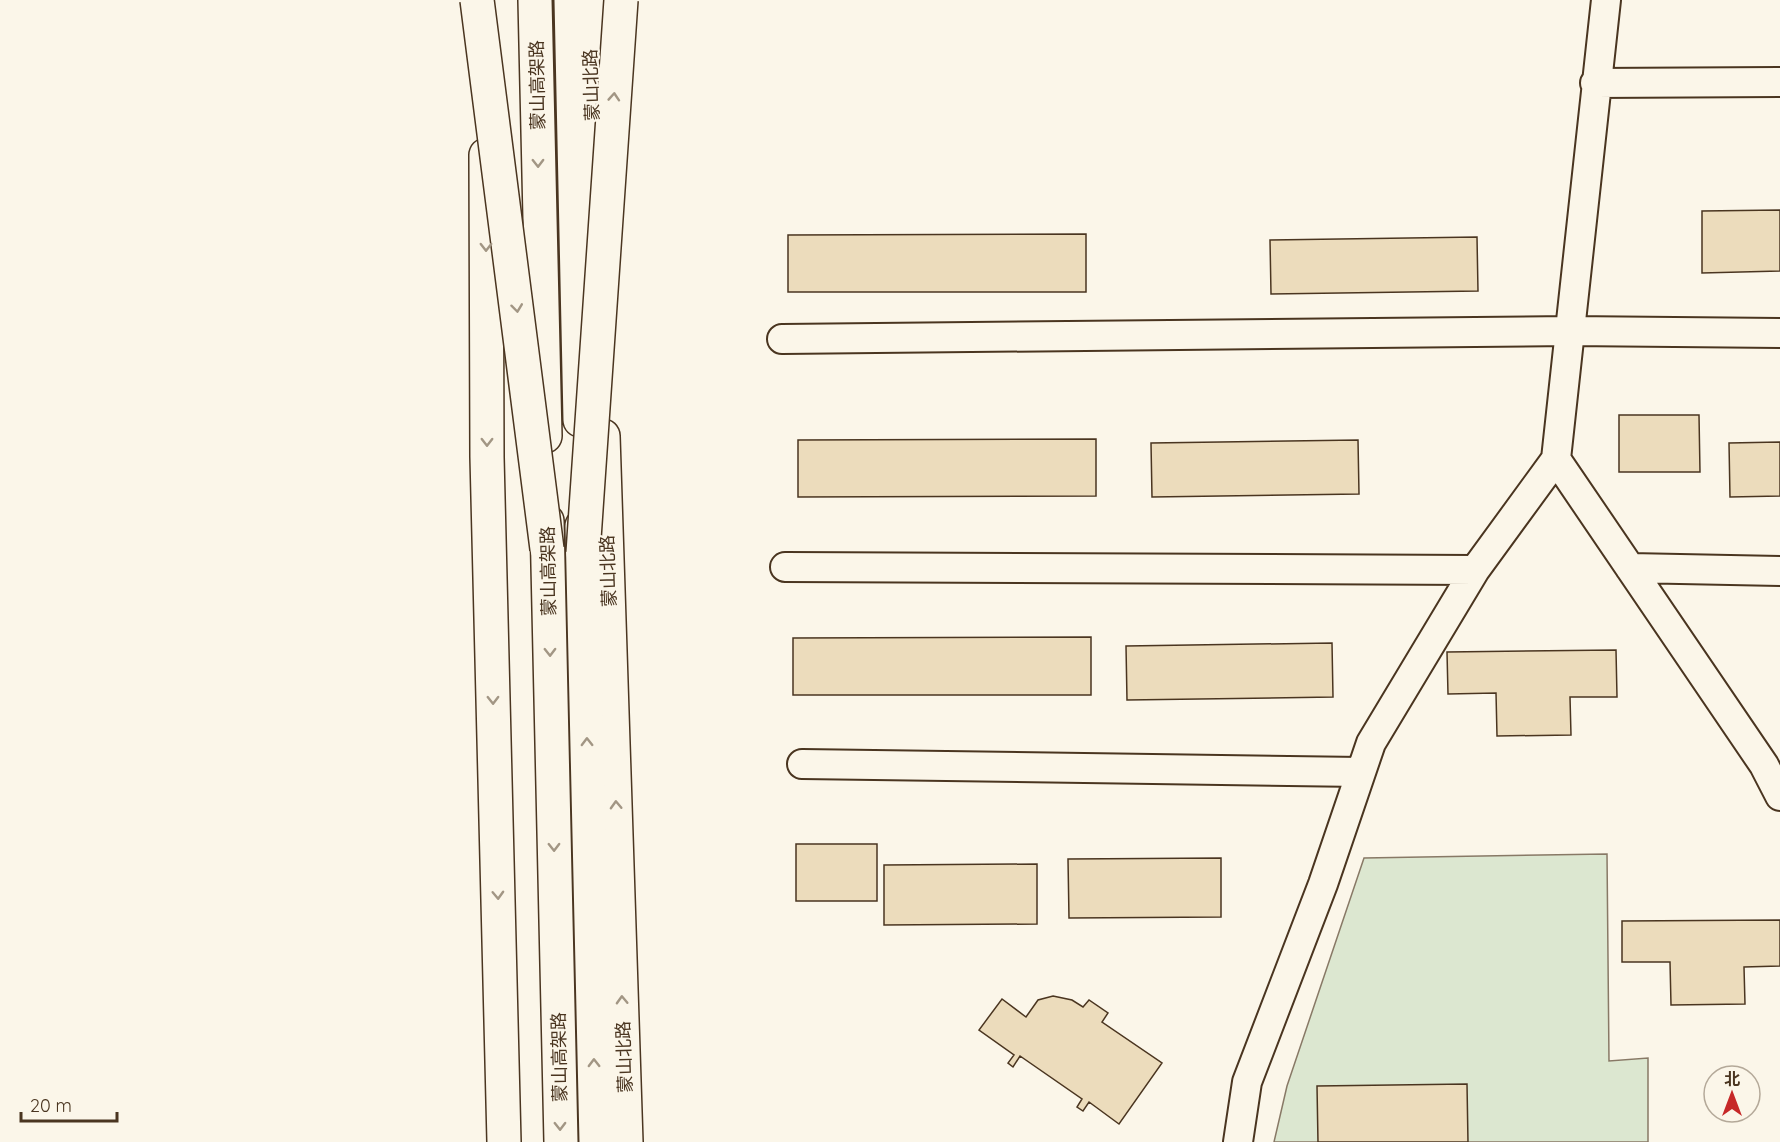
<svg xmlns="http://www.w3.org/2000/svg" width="1780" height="1142" font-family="Quicksand,'Noto Sans SC',sans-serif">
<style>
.green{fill:#dce7d0;stroke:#887966;stroke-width:1.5}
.building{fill:#ecdcbc;stroke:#4a3520;stroke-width:1.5}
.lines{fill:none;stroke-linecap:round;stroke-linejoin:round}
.minor-casing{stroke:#4a3520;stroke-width:32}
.secondary-casing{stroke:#4a3520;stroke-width:36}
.trunk-casing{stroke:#4a3520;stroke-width:36}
.minor{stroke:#fbf6e9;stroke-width:28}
.secondary{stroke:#fbf6e9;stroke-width:33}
.trunk{stroke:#fbf6e9;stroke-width:33}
.trunk-bridge-casing{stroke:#4a3520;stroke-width:36;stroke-linecap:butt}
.trunk-bridge{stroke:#fbf6e9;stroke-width:33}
.oneway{stroke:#a29684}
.labels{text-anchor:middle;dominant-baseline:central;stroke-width:4.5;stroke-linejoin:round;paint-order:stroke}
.street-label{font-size:18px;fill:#4a3520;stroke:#fbf6e9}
</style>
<rect width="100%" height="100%" fill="#fbf6e9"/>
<!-- green -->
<path class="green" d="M1607 854 1609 1061 1648 1058V1142H1274L1287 1086 1364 858Z"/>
<!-- building -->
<path class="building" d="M1780 210V271L1702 273V211Z
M1086 234V292H788V235Z
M1477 237 1478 291 1271 294 1270 240Z
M1619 415H1699L1700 472H1619Z
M1096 439V496L798 497V440Z
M1358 440 1359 494 1152 497 1151 443Z
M1780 442V496L1730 497 1729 443Z
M1091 637V695H793V638Z
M1332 643 1333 697 1127 700 1126 646Z
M1616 650 1617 697H1570L1571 735 1497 736 1496 693 1448 694 1447 652Z
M796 844H877V901H796Z
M1221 858V917L1069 918 1068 859Z
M1037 864V924L884 925V865Z
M1780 920V966L1744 967 1745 1004 1671 1005 1670 962H1622V921Z
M1053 996 1072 1000 1083 1007 1089 1000 1108 1013 1102 1022 1162 1063 1119 1124 1089 1102 1083 1111 1077 1107 1082 1099 1020 1056 1013 1067 1008 1063 1014 1055 979 1030 1002 999 1026 1017 1038 1000Z
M1467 1084 1468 1142H1318L1317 1086Z"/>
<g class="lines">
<defs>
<path id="minor" d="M1595 83 1780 82
M782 339 1570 331 1780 333
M1556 459 1764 765 1780 796
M785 567 1475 570
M1630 568 1780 571
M802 764 1361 772
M1238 1142 1247 1082 1323 884 1371 743 1475 570 1556 459 1606 0"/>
<path id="secondary" d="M588 0 595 205
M486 155 487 457 504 1142
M603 436 626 1142"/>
<path id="trunk" d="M535 0 545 436
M571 0 580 420
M547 521 561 1142
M582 526 596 1142"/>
</defs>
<!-- minor casing -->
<use href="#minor" class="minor-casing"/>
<!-- secondary casing -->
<use href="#secondary" class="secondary-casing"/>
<!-- trunk casing -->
<use href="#trunk" class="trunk-casing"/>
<!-- minor -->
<use href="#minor" class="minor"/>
<!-- secondary -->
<use href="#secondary" class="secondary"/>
<!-- trunk -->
<use href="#trunk" class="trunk"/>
<defs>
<path id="trunk-bridge" d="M477 0 547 549
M583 553 621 0"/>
</defs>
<!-- trunk-bridge casing -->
<use href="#trunk-bridge" class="trunk-bridge-casing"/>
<!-- trunk-bridge -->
<use href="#trunk-bridge" class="trunk-bridge"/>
</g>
<!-- one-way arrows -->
<defs><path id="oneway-chevron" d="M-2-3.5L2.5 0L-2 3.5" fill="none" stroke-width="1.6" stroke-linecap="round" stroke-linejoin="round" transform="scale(1.5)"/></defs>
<g class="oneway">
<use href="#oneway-chevron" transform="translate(614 97) rotate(-86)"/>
<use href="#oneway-chevron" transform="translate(538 163) rotate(89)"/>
<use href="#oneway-chevron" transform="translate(486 247) rotate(90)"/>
<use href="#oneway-chevron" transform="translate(517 308) rotate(83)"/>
<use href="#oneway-chevron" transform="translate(487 442) rotate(90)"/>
<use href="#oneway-chevron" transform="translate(550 652) rotate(89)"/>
<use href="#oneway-chevron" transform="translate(493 700) rotate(89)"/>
<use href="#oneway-chevron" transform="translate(587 742) rotate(-91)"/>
<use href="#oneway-chevron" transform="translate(616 805) rotate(-92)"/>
<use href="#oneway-chevron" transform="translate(554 847) rotate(89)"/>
<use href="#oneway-chevron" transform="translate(498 895) rotate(88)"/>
<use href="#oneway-chevron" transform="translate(622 1000) rotate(-92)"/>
<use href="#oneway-chevron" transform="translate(594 1063) rotate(-91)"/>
<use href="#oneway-chevron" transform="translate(560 1126) rotate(89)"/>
</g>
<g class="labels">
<!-- street labels -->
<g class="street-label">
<text transform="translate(537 85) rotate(-91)">蒙山高架路</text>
<text transform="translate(591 85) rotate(-92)">蒙山北路</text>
<text transform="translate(548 571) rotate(-91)">蒙山高架路</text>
<text transform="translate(608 571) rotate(-92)">蒙山北路</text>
<text transform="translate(559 1057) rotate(-91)">蒙山高架路</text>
<text transform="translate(624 1057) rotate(-92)">蒙山北路</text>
</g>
</g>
<!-- north arrow -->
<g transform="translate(1732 1094)"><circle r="28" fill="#fbf6e9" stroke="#b4a999" stroke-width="1.5"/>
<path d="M0-4.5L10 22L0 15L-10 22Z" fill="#c62828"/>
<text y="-9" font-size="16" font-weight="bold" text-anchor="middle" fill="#4a3520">北</text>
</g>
<!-- scale -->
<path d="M21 1112v9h96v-9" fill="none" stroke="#4a3520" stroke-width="3"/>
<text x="30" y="1112" font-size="18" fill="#4a3520" stroke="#fbf6e9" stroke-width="4.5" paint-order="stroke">20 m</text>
</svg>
